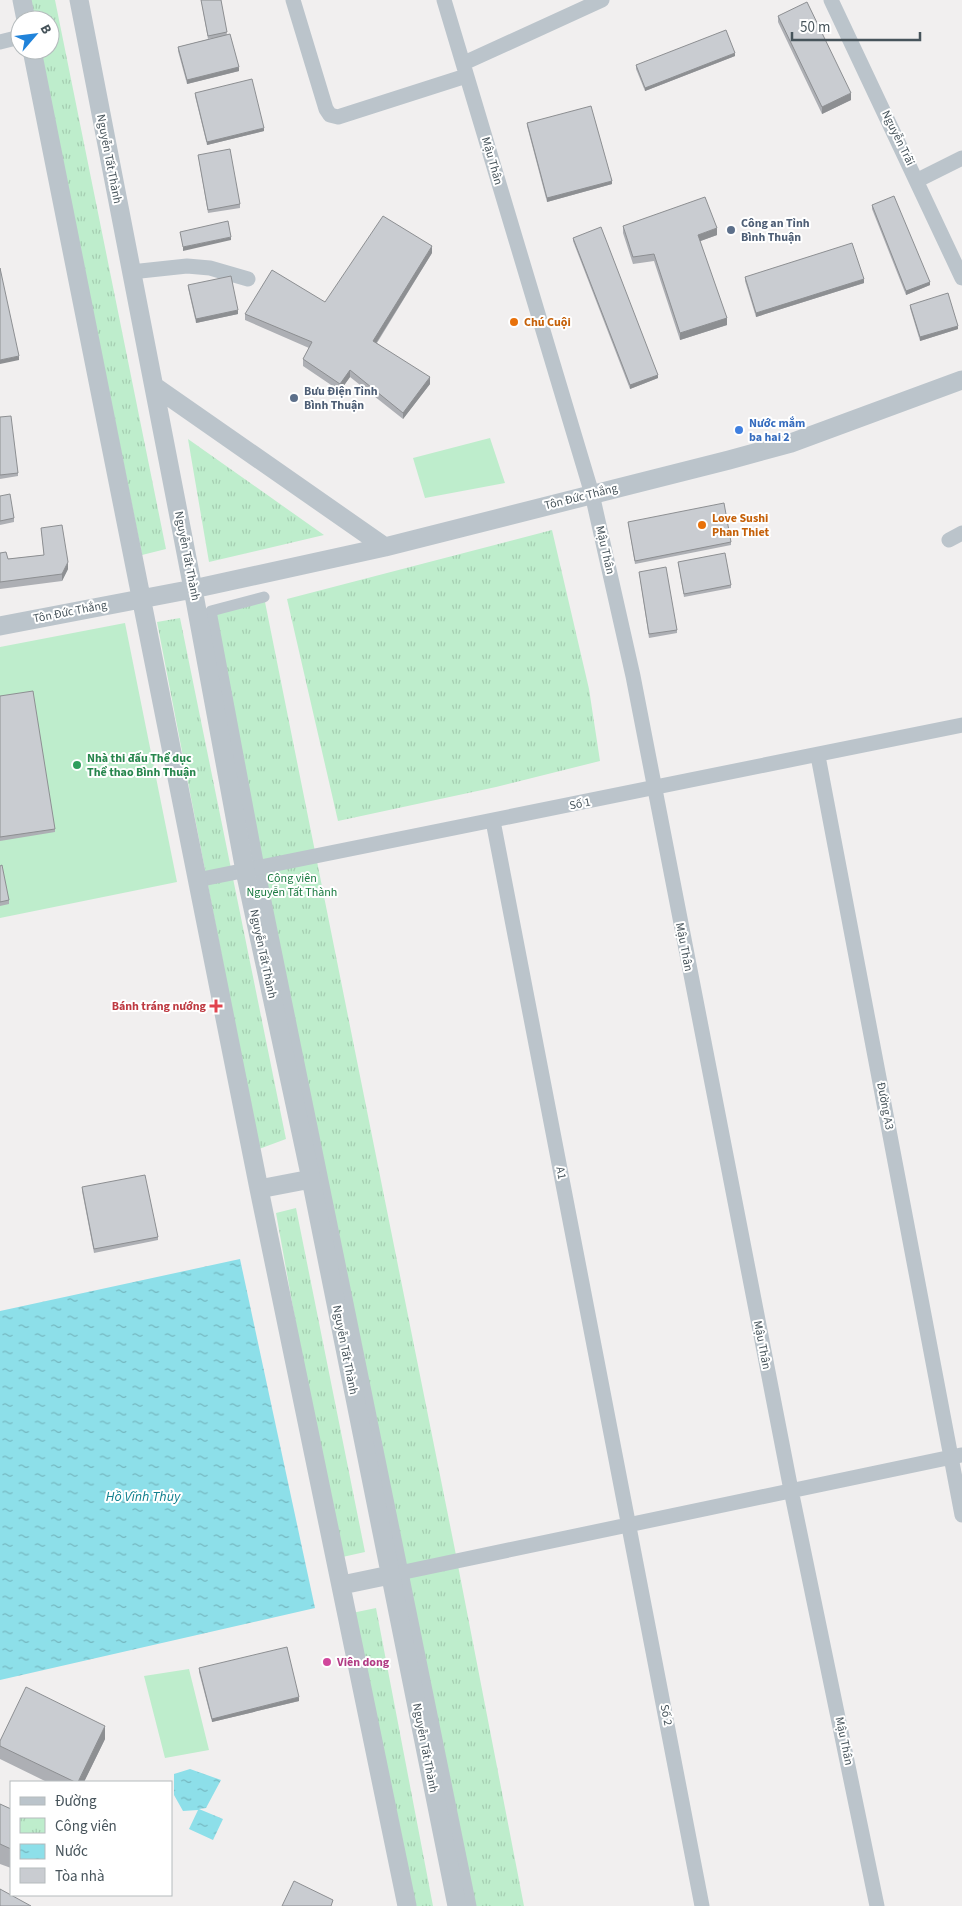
<svg xmlns="http://www.w3.org/2000/svg" width="962" height="1906" font-family="'Source Sans 3',sans-serif">
<style>
.park{fill:url(#park-tufts)}
.pitch{fill:#beedcc}
.water{fill:url(#water-ripples)}
.lines{fill:none;stroke-linecap:round;stroke-linejoin:round}
.pedestrian{stroke:#bbc4cb;stroke-width:11}
.minor{stroke:#bbc4cb;stroke-width:15}
.tertiary{stroke:#bbc4cb;stroke-width:19}
.wall{fill:#adafb4}
.shaded-wall{fill:#8d8f92}
.building{fill:#c9ccd1;stroke:#8d8f92}
.service-dot{fill:#5c6f8a;stroke:#fff;stroke-width:2}
.food-dot{fill:#e8710a;stroke:#fff;stroke-width:2}
.shop-dot{fill:#3f7fe0;stroke:#fff;stroke-width:2}
.leisure-dot{fill:#2e9e5b;stroke:#fff;stroke-width:2}
.health-dot{fill:#e0444e;stroke:#fff;stroke-width:2}
.hotel-dot{fill:#d1479c;stroke:#fff;stroke-width:2}
.labels{text-anchor:middle;dominant-baseline:central;stroke-width:4;stroke-linejoin:round;paint-order:stroke}
.street-label{font-size:12px;fill:#47545b;stroke:#fff}
.service-label{font-size:12px;font-weight:bold;fill:#4e5e75;stroke:#fff;text-anchor:start}
.food-label{font-size:12px;font-weight:bold;fill:#c56008;stroke:#fff;text-anchor:start}
.shop-label{font-size:12px;font-weight:bold;fill:#366cbe;stroke:#fff;text-anchor:start}
.leisure-label{font-size:12px;font-weight:bold;fill:#27864d;stroke:#fff;text-anchor:start}
.park-label{font-size:12px;fill:#1a7a41;stroke:#fff}
.health-label{font-size:12px;font-weight:bold;fill:#be3a42;stroke:#fff;text-anchor:end}
.hotel-label{font-size:12px;font-weight:bold;fill:#b23c85;stroke:#fff;text-anchor:start}
.water-label{font-size:14px;font-style:italic;fill:#11808e;stroke:#fff}
</style>
<defs>
<pattern id="park-tufts" width="24" height="20" patternUnits="userSpaceOnUse" patternTransform="scale(1.25)"><rect width="24" height="20" fill="#beedcc"/><path d="M3 7l-1-3M5 7V3M7 7l1-3M15 17l-1-3M17 17v-4M19 17l1-3" fill="none" stroke="#a5cdb1"/></pattern>
<pattern id="water-ripples" width="26" height="14" patternUnits="userSpaceOnUse" patternTransform="scale(1.25)"><rect width="26" height="14" fill="#8ddfe9"/><path d="M2 4q2-2 4 0t4 0M15 11q2-2 4 0t4 0" fill="none" stroke="#75b7c0"/></pattern>
</defs>
<rect width="100%" height="100%" fill="#f1efef"/>
<!-- park -->
<path class="park" d="M29 0H55L166 549 142 555 40 50H50V20H33Z
M188 439 324 535 209 562Z
M552 530 589 689 600 761 496 787 338 821 287 599Z
M264 597 454 1545 524 1906H471L211 611Z
M180 618 286 1139 259 1149 157 622Z
M296 1208 365 1552 338 1558 276 1213Z
M376 1608 433 1906H410L352 1613Z"/>
<!-- pitch -->
<path class="pitch" d="M490 438 505 483 425 498 413 458Z
M125 623 177 882 0 918V647Z
M189 1669 209 1750 165 1758 144 1676Z"/>
<!-- water -->
<path class="water" d="M240 1259 315 1608 0 1680V1311Z
M190 1769 221 1780 206 1808 199 1809 223 1819 213 1840 189 1829 198 1810 183 1811 174 1795V1774Z"/>
<g class="lines">
<!-- pedestrian -->
<path class="pedestrian" d="M264 597 211 611 258 862 471 1906"/>
<!-- minor -->
<path class="minor" d="M293 0 326 109 330 115 338 117 466 76
M444 0 592 494 633 676 791 1490 877 1906
M831 0 962 278
M0 42 20 37
M464 63 602 0
M918 180 962 158
M131 272 187 266 210 268 248 279
M949 540 962 533
M818 756 962 1515
M493 821 702 1906
M197 880 962 725
M390 1575 961 1455"/>
<!-- tertiary -->
<path class="tertiary" d="M22 0 26 20
M79 0 193 589 245 871 311 1179 457 1906
M32 50 259 1189 407 1906
M154 386 385 547
M0 626 193 589 385 547 729 460 791 443 962 380
M259 1189 311 1179
M342 1585 390 1575"/>
</g>
<!-- wall -->
<path class="wall" d="M201 0H221L227 35 239 71 187 84 178 51V47L217 37 208 39Z
M778 16 851 100 822 114 778 22Z
M735 56 645 91 636 69V65Z
M195 93 264 131 207 145 195 96Z
M527 123 612 184 547 202 527 126Z
M198 155 240 204V208L208 213Z
M872 205 930 285 906 295 872 209Z
M623 226 717 235 700 241 727 325 680 340 654 261 633 264 623 233Z
M573 238 658 378 630 389 573 241Z
M432 253 377 343 430 384 403 419 350 377 340 391 303 366V359L309 348 245 320V314L325 302Z
M745 277 864 283 756 317 745 281Z
M188 285 238 314 196 323 188 288Z
M910 305 958 329 920 341 910 308Z
M0 417 18 473V476L0 479Z
M0 496 14 518V522L0 525Z
M628 522 731 542V545L635 564Z
M41 528 68 569 62 581 0 589V553L8 559 44 555Z
M678 562 731 585V588L684 597Z
M639 572 677 630V633L649 638Z
M0 696 55 829V832L0 841Z
M0 866 9 900V904L0 906Z
M82 1187 158 1237V1240L94 1253 82 1191Z
M199 1668 299 1701 212 1722 199 1672Z
M105 1739 84 1782H47L0 1759V1741Z
M0 1804 11 1809V1868L0 1864Z"/>
<!-- shaded-wall -->
<path class="shaded-wall" d="M735 53V56L645 91V88Z
M239 67V71L187 84V80Z
M851 93V100L822 114V107Z
M264 128V131L207 145V142Z
M612 181V184L547 202V198Z
M717 228V235L698 242V235Z
M231 237V240L183 251V247Z
M432 246V253L373 348V341Z
M864 279V283L756 317V313Z
M930 282V285L906 295V291Z
M238 310V314L196 323V319Z
M727 318V325L680 340V333Z
M958 326V329L920 341V337Z
M19 356V360L0 364V360Z
M350 370V377L340 391V384Z
M658 375V378L630 389V385Z
M430 377V384L403 419V413Z
M68 562V569L62 581V574Z
M299 1697V1701L212 1722V1719Z
M105 1726V1739L84 1782H78Z"/>
<!-- building -->
<path class="building" d="M201 0H221L227 32 208 36Z
M807 2 851 93 822 107 778 16Z
M726 30 735 53 645 88 636 65Z
M230 34 239 67 187 80 178 47Z
M252 79 264 128 207 142 195 93Z
M591 106 612 181 547 198 527 123Z
M230 149 240 204 208 210 198 155Z
M894 196 930 282 906 291 872 205Z
M705 197 717 228 698 235 727 318 680 333 654 254 633 257 623 226Z
M383 216 432 246 373 341 430 377 403 413 350 370 340 384 303 359 312 342 245 314 272 270 325 302Z
M228 221 231 237 183 247 180 232Z
M601 227 658 375 630 385 573 238Z
M852 243 864 279 756 313 745 277Z
M0 268 19 356 0 360Z
M231 276 238 310 196 319 188 285Z
M948 293 958 326 920 337 910 305Z
M11 416 18 473 0 475V417Z
M10 494 14 518 0 521V496Z
M724 503 731 542 635 561 628 522Z
M62 525 68 562 62 574 0 582V553L6 552 8 559 44 555 41 528Z
M725 553 731 585 684 594 678 562Z
M666 567 677 630 649 634 639 572Z
M33 691 55 829 0 837V696Z
M2 865 9 900 0 902V866Z
M145 1175 158 1237 94 1249 82 1187Z
M287 1647 299 1697 212 1719 199 1668Z
M26 1687 105 1726 78 1782H75L0 1746V1741Z
M0 1804 11 1809V1849L0 1844Z
M294 1881 333 1900 331 1906H282Z
M0 1889 31 1906H0Z"/>
<!-- markers -->
<g class="service-dot">
<circle cx="731" cy="230" r="5"/>
<circle cx="294" cy="398" r="5"/>
</g>
<g class="food-dot">
<circle cx="514" cy="322" r="5"/>
<circle cx="702" cy="525" r="5"/>
</g>
<circle class="shop-dot" cx="739" cy="430" r="5"/>
<circle class="leisure-dot" cx="77" cy="765" r="5"/>
<path class="health-dot" d="M213.5 998.5h5v5h5v5h-5v5h-5v-5h-5v-5h5z"/>
<circle class="hotel-dot" cx="327" cy="1662" r="5"/>
<g class="labels">
<!-- street labels -->
<g class="street-label">
<text transform="translate(898 138) rotate(64)">Nguyễn Trãi</text>
<text transform="translate(109 159) rotate(79)">Nguyễn Tất Thành</text>
<text transform="translate(492 161) rotate(74)">Mậu Thân</text>
<text transform="translate(581 497) rotate(-14)">Tôn Đức Thắng</text>
<text transform="translate(605 550) rotate(77)">Mậu Thân</text>
<text transform="translate(187 556) rotate(79)">Nguyễn Tất Thành</text>
<text transform="translate(70 612) rotate(-11)">Tôn Đức Thắng</text>
<text transform="translate(580 804) rotate(-11)">Số 1</text>
<text transform="translate(684 947) rotate(79)">Mậu Thân</text>
<text transform="translate(263 954) rotate(78)">Nguyễn Tất Thành</text>
<text transform="translate(885 1106) rotate(79)">Đường A3</text>
<text transform="translate(561 1173) rotate(79)">A1</text>
<text transform="translate(762 1345) rotate(79)">Mậu Thân</text>
<text transform="translate(345 1350) rotate(79)">Nguyễn Tất Thành</text>
<text transform="translate(666 1715) rotate(79)">Số 2</text>
<text transform="translate(844 1741) rotate(78)">Mậu Thân</text>
<text transform="translate(425 1748) rotate(79)">Nguyễn Tất Thành</text>
</g>
<!-- service labels -->
<g class="service-label">
<text x="741" y="223">Công an Tỉnh<tspan x="741" dy="14">Bình Thuận</tspan></text>
<text x="304" y="391">Bưu Điện Tỉnh<tspan x="304" dy="14">Bình Thuận</tspan></text>
</g>
<!-- food labels -->
<g class="food-label">
<text x="524" y="322">Chú Cuội</text>
<text x="712" y="518">Love Sushi<tspan x="712" dy="14">Phan Thiet</tspan></text>
</g>
<!-- shop labels -->
<g class="shop-label">
<text x="749" y="423">Nước mắm<tspan x="749" dy="14">ba hai 2</tspan></text>
</g>
<!-- leisure labels -->
<g class="leisure-label">
<text x="87" y="758">Nhà thi đấu Thể dục<tspan x="87" dy="14">Thể thao Bình Thuận</tspan></text>
</g>
<!-- park labels -->
<g class="park-label">
<text x="292" y="878">Công viên<tspan x="292" dy="14">Nguyễn Tất Thành</tspan></text>
</g>
<!-- health labels -->
<g class="health-label">
<text x="206" y="1006">Bánh tráng nướng</text>
</g>
<!-- hotel labels -->
<g class="hotel-label">
<text x="337" y="1662">Viên dong</text>
</g>
<!-- water labels -->
<g class="water-label">
<text x="143" y="1497">Hồ Vĩnh Thủy</text>
</g>
</g>
<!-- legend -->
<rect x="10" y="1781" width="162" height="115" fill="#ffffff" stroke="#b5bbbd"/>
<rect x="20" y="1797" width="25" height="8" fill="#bbc4cb" stroke="#b5bbbd"/>
<text x="55" y="1806" font-size="15" fill="#47545b">Đường</text>
<rect x="20" y="1818" width="25" height="15" fill="url(#park-tufts)" stroke="#b5bbbd"/>
<text x="55" y="1831" font-size="15" fill="#47545b">Công viên</text>
<rect x="20" y="1844" width="25" height="15" fill="url(#water-ripples)" stroke="#b5bbbd"/>
<text x="55" y="1856" font-size="15" fill="#47545b">Nước</text>
<rect x="20" y="1868" width="25" height="15" fill="#c9ccd1" stroke="#b5bbbd"/>
<text x="55" y="1881" font-size="15" fill="#47545b">Tòa nhà</text>
<!-- north arrow -->
<g transform="translate(35 35) rotate(62)"><circle r="24" fill="#ffffff" stroke="#b5bbbd"/>
<path d="M0-4L9 19L0 12L-9 19Z" fill="#2083da"/>
<text y="-8" font-size="14" font-weight="bold" text-anchor="middle" fill="#47545b">B</text>
</g>
<!-- scale -->
<path d="M792 32v8h128v-8" fill="none" stroke="#47545b" stroke-width="2.5"/>
<text x="800" y="32" font-size="15" fill="#47545b" stroke="#ffffff" stroke-width="4" paint-order="stroke">50 m</text>
</svg>
